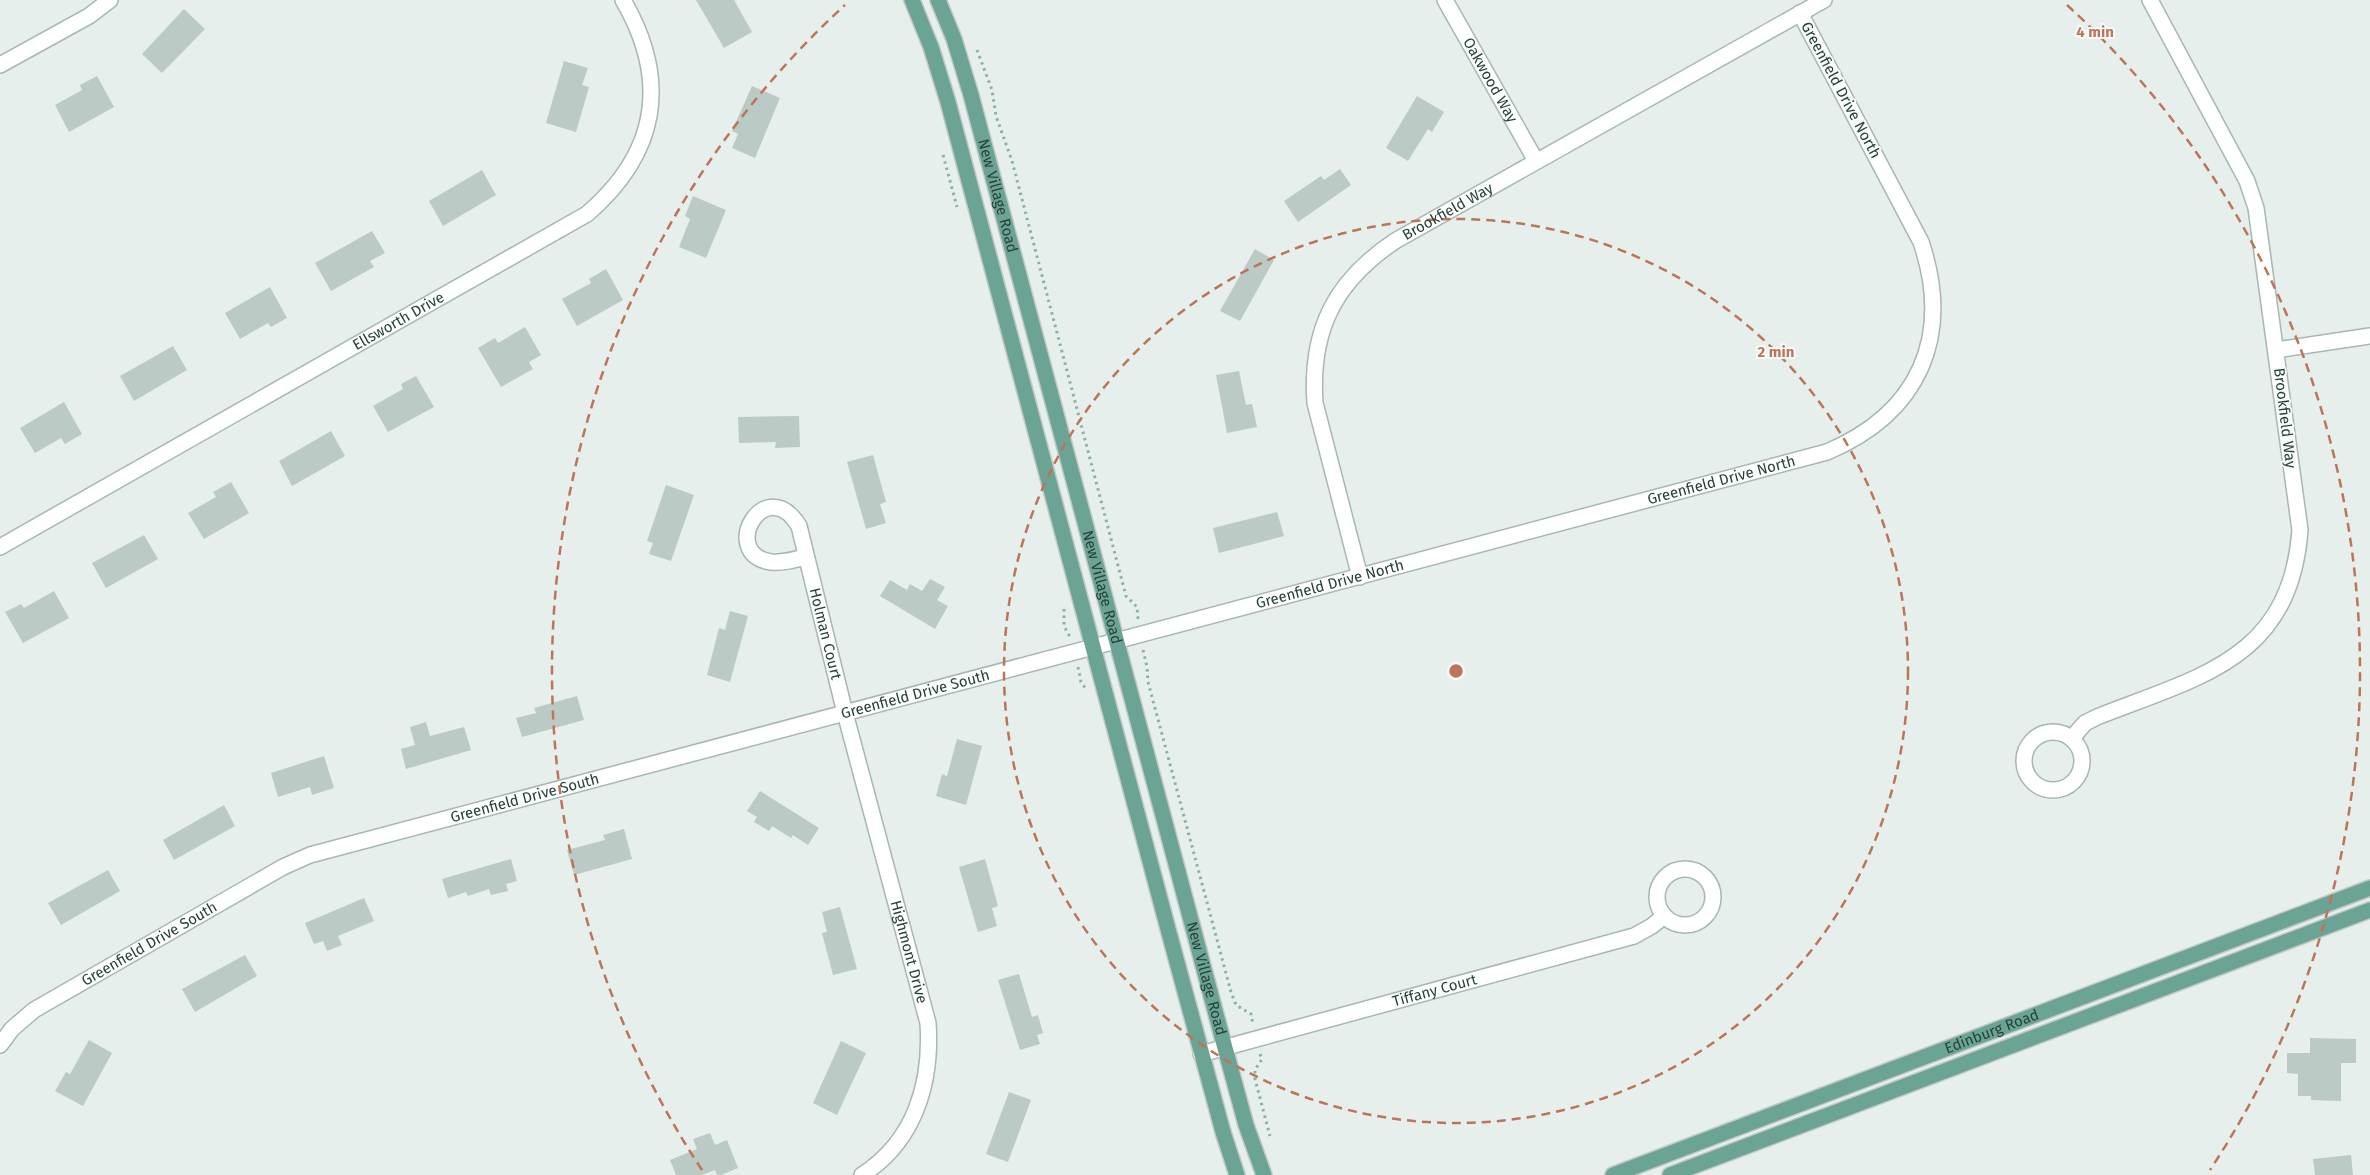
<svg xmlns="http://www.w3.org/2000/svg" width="2370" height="1175" font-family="'Fira Sans',sans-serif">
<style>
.building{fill:#bbcac4}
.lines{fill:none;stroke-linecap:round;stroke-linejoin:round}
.minor-casing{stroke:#a8b7b2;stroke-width:18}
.major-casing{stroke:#c2cac8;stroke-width:18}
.path{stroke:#87b2a4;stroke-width:3;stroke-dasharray:2.5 4;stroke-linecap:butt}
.minor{stroke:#fff;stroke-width:15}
.major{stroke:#6ba495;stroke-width:15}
.ring{fill:none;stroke:#be7458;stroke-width:2.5;stroke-dasharray:9 6}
.labels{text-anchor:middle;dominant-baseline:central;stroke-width:4;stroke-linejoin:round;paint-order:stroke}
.street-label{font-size:15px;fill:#254139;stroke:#f7fbf9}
.centre{fill:#be7458;stroke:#f7fbf9;stroke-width:2.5}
.ring-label{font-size:15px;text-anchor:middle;font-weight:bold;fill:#be7458;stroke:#f7fbf9;stroke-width:4;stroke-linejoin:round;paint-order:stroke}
</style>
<rect width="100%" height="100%" fill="#e6efeb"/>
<!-- building -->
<path class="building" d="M696 0H734L752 32 724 48Z
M184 9 205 29 162 73 142 54Z
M564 61 588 68 582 85 589 87 576 132 546 123Z
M97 76 114 107 69 132 55 105 82 90 80 85Z
M752 86 780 98 755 158 732 148 738 134 732 131Z
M1417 96 1444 112 1432 132 1428 129 1408 161 1386 148Z
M1340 169 1351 185 1298 222 1284 201 1321 176 1324 180Z
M482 170 496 195 443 226 429 201Z
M693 196 726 210 706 258 679 247 690 219 685 216Z
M372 231 385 253 370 261 374 267 331 291 315 263Z
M1255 249 1274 260 1240 321 1220 311Z
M606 269 623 300 577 326 562 299 591 283 589 279Z
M270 287 287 318 271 327 268 323 240 339 225 313Z
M525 327 541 355 529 362 533 369 501 387 478 348 495 338 498 343Z
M173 346 187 370 134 401 120 376Z
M1239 371 1246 405 1252 404 1257 427 1227 433 1216 375Z
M416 376 434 407 388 432 373 406 403 389 401 384Z
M64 402 82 434 65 444 61 438 35 453 20 428Z
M799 416 800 447 775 448 776 442 739 443 738 417Z
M331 431 345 456 292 486 279 461Z
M873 455 886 502 880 504 886 523 866 529 847 462Z
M231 482 249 513 204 539 188 513 216 497 213 492Z
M666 485 694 495 671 561 649 554 653 543 647 541Z
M1277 512 1284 536 1219 553 1213 528Z
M144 535 158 559 106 588 92 563Z
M930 579 945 587 937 600 948 606 935 629 880 596 890 580 907 590 910 584 922 591Z
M54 591 69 618 23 643 5 612 21 604 24 608Z
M730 611 748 616 730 682 707 675 719 628 725 630Z
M577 696 584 720 522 737 516 718 536 713 534 708Z
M426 722 430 736 464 727 471 750 406 769 401 749 415 745 410 727Z
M957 739 982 746 966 805 936 796 942 774 947 776Z
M324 756 334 788 312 795 310 787 278 797 271 773Z
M760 791 819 828 808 845 793 835 791 838 772 826 769 831 754 822 757 817 747 811Z
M224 805 235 826 174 860 163 840Z
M624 829 632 859 574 875 567 850 605 840 603 835Z
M511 859 517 881 506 884 508 891 491 895 489 889 468 896 466 892 448 898 442 879Z
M985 859 998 906 992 908 997 926 978 932 959 867Z
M108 870 120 891 61 925 48 903Z
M364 898 374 921 338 936 342 945 327 951 323 941 314 944 305 923Z
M840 907 857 969 833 975 822 933 827 932 822 912Z
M245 955 257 976 195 1012 182 989Z
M1019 974 1032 1017 1038 1015 1043 1033 1037 1035 1040 1044 1020 1050 998 980Z
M2310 1038 2356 1039V1063H2341V1101L2311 1100V1096H2298V1074L2287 1073V1053H2310Z
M89 1040 112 1053 83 1106 55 1091 66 1072 70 1074Z
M841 1041 866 1053 837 1115 813 1103Z
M1009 1092 1031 1100 1008 1162 986 1154Z
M710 1133 715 1145 727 1140 738 1168 721 1175H717L715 1170 702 1175H676L670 1160 697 1149 693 1139Z
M2351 1155 2353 1175H2315L2313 1159Z"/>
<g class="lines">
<defs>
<g id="minor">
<path id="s1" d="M1445 0 1536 161"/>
<path d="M0 65 89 16 110 0"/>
<path d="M2276 350 2370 336"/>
<path id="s2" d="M0 547 587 214C658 153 670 81 623 0"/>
<path id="s3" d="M805 557C794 560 783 563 771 562 718 554 765 471 799 526L845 713 928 1023C932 1083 915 1141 862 1175"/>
<path id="s4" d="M1360 577 1315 403C1310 331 1334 282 1395 241L1824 0"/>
<circle cx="2053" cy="761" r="29"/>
<path d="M2072 738 2085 723 2097 717C2200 676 2290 660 2300 530L2256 208 2247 181 2150 0"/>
<circle cx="1685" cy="897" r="28"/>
<path id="s5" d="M0 1045 12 1029 34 1010 283 867 310 855 1827 452C1919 413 1953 337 1921 242L1800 13"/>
<path id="s6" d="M1201 1054 1634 936 1652 926 1664 916"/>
</g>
<g id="major">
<path d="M912 0 931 47 948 102 1168 929 1223 1132 1237 1175"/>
<path id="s7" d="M938 0 954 39 971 95 1225 1048 1246 1125 1264 1175"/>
<path id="s8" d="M1613 1175 2370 888"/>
<path d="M1670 1175 2370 910"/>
</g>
</defs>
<!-- minor casing -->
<use href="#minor" class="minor-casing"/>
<!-- major casing -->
<use href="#major" class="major-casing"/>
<!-- path -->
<path class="path" d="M977 50 992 90 996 116 1012 161 1126 596 1137 607 1138 619
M943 155 957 207
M1064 609V626L1070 637
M1143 650 1147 667 1148 682 1231 992 1236 1005 1251 1014 1253 1024
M1078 667 1081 682 1086 689
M1260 1054 1262 1059 1255 1070V1079L1270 1136"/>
<!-- minor -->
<use href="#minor" class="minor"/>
<!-- major -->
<use href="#major" class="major"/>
</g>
<!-- distance rings -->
<g class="ring">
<circle cx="1456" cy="671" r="452"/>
<path d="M702 1170A904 904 0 0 1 845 5M2067 5A904 904 0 0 1 2210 1170"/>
</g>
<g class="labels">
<!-- street labels -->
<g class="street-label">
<text stroke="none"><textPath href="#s1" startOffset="92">Oakwood Way</textPath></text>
<text transform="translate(1841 90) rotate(62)">Greenfield Drive North</text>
<text stroke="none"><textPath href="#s7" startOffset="205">New Village Road</textPath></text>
<text stroke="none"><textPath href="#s4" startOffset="431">Brookfield Way</textPath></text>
<text stroke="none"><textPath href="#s2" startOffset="458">Ellsworth Drive</textPath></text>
<text transform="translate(2285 418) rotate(83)">Brookfield Way</text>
<text stroke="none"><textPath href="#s5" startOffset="1826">Greenfield Drive North</textPath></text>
<text stroke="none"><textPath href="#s5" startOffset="1421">Greenfield Drive North</textPath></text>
<text stroke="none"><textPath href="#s7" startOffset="610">New Village Road</textPath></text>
<text stroke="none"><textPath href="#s3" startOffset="260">Holman Court</textPath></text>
<text stroke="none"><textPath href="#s5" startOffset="992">Greenfield Drive South</textPath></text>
<text stroke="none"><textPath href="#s5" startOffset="588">Greenfield Drive South</textPath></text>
<text stroke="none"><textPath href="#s5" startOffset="182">Greenfield Drive South</textPath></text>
<text stroke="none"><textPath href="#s3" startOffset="589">Highmont Drive</textPath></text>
<text stroke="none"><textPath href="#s7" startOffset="1015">New Village Road</textPath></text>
<text stroke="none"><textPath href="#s6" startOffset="242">Tiffany Court</textPath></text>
<text stroke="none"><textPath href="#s8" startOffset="405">Edinburg Road</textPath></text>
</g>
</g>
<circle cx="1456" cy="671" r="8" class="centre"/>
<g class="ring-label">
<text x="2095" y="37">4 min</text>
<text x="1776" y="357">2 min</text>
</g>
</svg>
